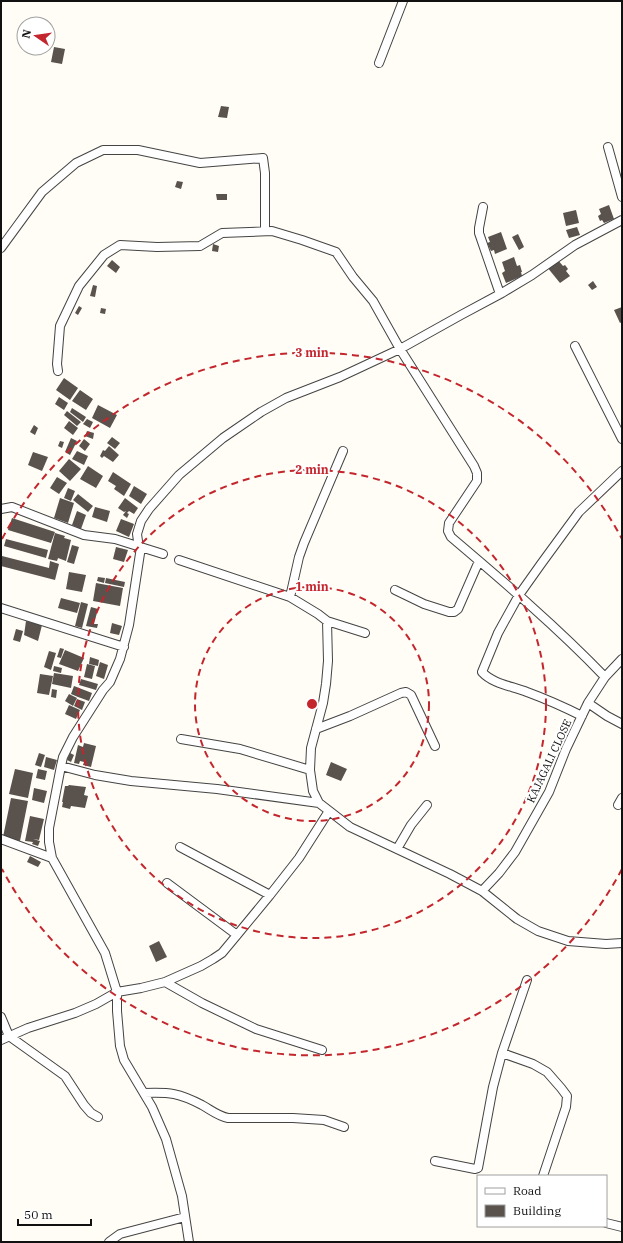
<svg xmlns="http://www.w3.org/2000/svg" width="623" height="1243" font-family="'IBM Plex Serif',serif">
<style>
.building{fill:#5a524d}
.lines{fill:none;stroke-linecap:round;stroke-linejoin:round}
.minor-casing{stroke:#444;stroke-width:10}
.minor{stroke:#fff;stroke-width:8}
.ring{fill:none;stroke:#c4262e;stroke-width:2;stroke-dasharray:7 5}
.labels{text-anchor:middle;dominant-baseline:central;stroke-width:4;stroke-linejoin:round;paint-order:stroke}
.street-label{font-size:11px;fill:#111;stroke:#fff}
.centre{fill:#c4262e;stroke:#fff;stroke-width:2}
.ring-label{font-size:12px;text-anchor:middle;font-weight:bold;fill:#c4262e;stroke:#fff;stroke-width:4;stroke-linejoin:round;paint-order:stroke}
</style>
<rect width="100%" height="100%" fill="#fffdf5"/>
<!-- building -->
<path class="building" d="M54 47 65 49 62 64 51 62Z
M221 106 229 107 227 118 218 117Z
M177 181 183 182 181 189 175 187Z
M216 194H227V200H217Z
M609 205 614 219 604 223 602 220 600 221 598 216 601 214 599 209Z
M576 210 579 223 566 226 563 213Z
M577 227 580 235 569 238 566 230Z
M501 232 507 249 495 254 494 250 491 251 487 243 490 242 488 237Z
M518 234 524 247 519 250 512 237Z
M213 244 219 246 218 252 212 251Z
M514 257 517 266 520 265 522 272H521L522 276 506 283 502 273 505 271 502 262Z
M557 259 563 266 565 265 568 269 566 271 570 276 560 283 547 267Z
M112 260 120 267 116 273 107 266Z
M593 281 597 287 592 290 588 285Z
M93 285 97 286 95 297 90 296Z
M79 306 82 308 78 315 75 313Z
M622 307V322L620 323 614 310Z
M101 308 106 309 105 314 100 313Z
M64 378 78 388 70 400 56 390Z
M80 390 93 399 86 410 72 401Z
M59 397 68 403 64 410 55 404Z
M98 405 117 415 110 428 92 418Z
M72 408 86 417 83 422 70 412Z
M67 411 81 422 77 426 64 415Z
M87 419 93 422 90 428 83 424Z
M69 421 78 428 73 435 64 428Z
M34 425 38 428 35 435 30 432Z
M87 431 94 433 93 439 85 436Z
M112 437 120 443 115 449 107 443Z
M71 438 77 441 70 455 65 452Z
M84 439 90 444 85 451 79 446Z
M60 441 64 442 62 448 58 446Z
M109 446 119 455 113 462 104 456 102 458 100 456 103 450 105 451Z
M77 451 88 456 84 465 72 459Z
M33 452 48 457 42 471 28 465Z
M69 459 81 469 70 481 59 471Z
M88 466 103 476 96 488 80 479Z
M113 472 131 484 124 496 114 489 116 486 108 481Z
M57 477 67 483 59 494 50 488Z
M134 486 147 494 141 504 129 496Z
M68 488 75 491 71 501 64 498Z
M78 494 93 506 88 512 73 500Z
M60 498 74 503 68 523 54 518Z
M125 498 138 508 134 514 129 511 127 513 129 514 127 518 123 515 126 511 124 512 118 508Z
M95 507 110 511 107 522 92 517Z
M77 511 86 515 81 529 72 525Z
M12 518 55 532 51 543 8 530Z
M121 519 134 524 129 537 116 531Z
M55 533 65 536 64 538 71 540 66 561 58 558 57 561 48 559Z
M6 539 48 550 46 558 4 546Z
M72 545 79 547 74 564 67 562Z
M116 547 128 550 124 562 113 559Z
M2 556 49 568 50 561 59 564 55 580 1 566Z
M69 572 86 575 82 592 66 589Z
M98 577 105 578 104 583 97 581Z
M106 578 125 582 124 587 105 583Z
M96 583 123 588 120 606 93 601Z
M61 598 80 603 77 613 58 608Z
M81 602 88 604 82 628 75 626Z
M91 607 98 609 94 624H98L97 628 86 626Z
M26 621 42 625 38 641 24 635Z
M112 623 122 626 119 635 110 633Z
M16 629 23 631 20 642 13 640Z
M60 648 64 649 61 658 57 657Z
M65 650 84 658 78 671 59 664Z
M49 651 56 653 51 670 44 667Z
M90 657 99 660 98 666 89 664Z
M100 662 108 665 104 679 96 676Z
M87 664 95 666 92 679 84 677Z
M54 666 62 668 61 673 53 671Z
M54 673 73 676 71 688 52 684Z
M40 674 53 676 49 695 37 693Z
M81 679 98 684 96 690 79 685Z
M74 686 92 693 89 701 78 697V695V697L71 694Z
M52 689 57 690 56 698 51 697Z
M69 694 77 698 73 706 65 701Z
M77 699 85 702 82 710 74 706Z
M69 705 80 710 76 719 65 714Z
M84 743 96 746 91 767 83 765 84 762 80 761 79 764 74 763 78 745 83 747Z
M39 753 45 755 41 767 35 765Z
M70 753 74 755 71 762 67 760Z
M46 757 57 760 54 770 44 767Z
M331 762 347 769 341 781 326 775Z
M15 769 33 773 28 798 9 794Z
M38 769 47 771 45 780 36 778Z
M69 785 86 787 84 795 88 796 85 808 71 806 70 809 62 807 63 802H62L65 786H68Z
M34 788 47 791 44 803 32 800Z
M11 798 28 801 20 841 3 837Z
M30 816 44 819 39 840 33 839 40 841 38 846 32 844 33 842 25 841Z
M30 856 41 862 38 867 27 862Z
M159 941 167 957 156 962 149 946Z"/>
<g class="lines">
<defs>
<path id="minor" d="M379 63 403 1
M608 147 622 197
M483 207 479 228V233L500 294
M1 248 42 192 76 163 103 150H138L200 163 263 158 265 173V231
M575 346 622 439
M58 371 57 364 60 326 79 286 104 255 120 245 157 247 200 246 222 233 272 231 302 240 336 252 353 277 373 301 400 349 474 466 477 473V481L449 523 448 531 451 537C504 582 557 627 605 677
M1 509 12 507 84 535 115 539 163 554
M138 541 137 534 141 521 149 509 179 475 223 438 261 412 286 398 340 377 400 349 461 315 502 293 532 275 575 245 622 220
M179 560 290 597 318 614 327 621 328 661 326 684 323 703 311 748 310 770 313 791 319 803 350 827 450 874 482 891 517 919 538 931 568 941 606 944 622 943
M395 590 424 604 449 612H454L458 609 479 561
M290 597 299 557 304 543 343 451
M1 608 124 647
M327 621 365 633
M588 703 607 716 622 724
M582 716C564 707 546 699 527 692 512 686 493 684 482 672L498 633 519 595 541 564 579 512 622 471
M316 729 350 716 401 693 406 692 411 695 435 746
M181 739 240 749 310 770
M61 766 95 775 131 781 217 789 319 803
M618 805 622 798
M1 839 52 858 105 953 117 992V1011L120 1046 124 1060 152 1107 166 1139 182 1196 189 1242
M180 847 270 895
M397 849 411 825 427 805
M52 858 49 842V828L61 766 63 757 73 737 103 690 110 682 120 659 129 625 141 547
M167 883 237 935
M482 891 499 873 515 852 549 792 566 749 588 703 605 677 622 659
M165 982 202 1003 256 1029 322 1050
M1 1017 9 1036 65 1076 84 1105 91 1113 98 1117
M1 1040 28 1028 75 1013 96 1004 117 992 141 988 165 982 201 966 213 959 222 953 237 935 270 895 299 858 329 811
M502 1053 533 1064 547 1072 561 1088 567 1096 566 1107 543 1176
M144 1093C170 1092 179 1093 202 1105 211 1110 218 1116 228 1118H293L324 1120 344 1127
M435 1161 475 1169 478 1168 493 1087 502 1053 527 980
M606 1223 622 1227
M109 1242 120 1234 185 1217"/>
</defs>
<!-- minor casing -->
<use href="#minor" class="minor-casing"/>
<!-- minor -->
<use href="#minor" class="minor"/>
</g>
<!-- distance rings -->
<g class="ring">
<circle cx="312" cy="704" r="117"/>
<circle cx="312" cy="704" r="234"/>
<path d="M622 869A351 351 0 0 1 2 869M2 539A351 351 0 0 1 622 539"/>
</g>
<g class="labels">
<!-- street labels -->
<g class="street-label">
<text transform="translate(549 761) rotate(-65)">KAJAGALI CLOSE</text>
</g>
</g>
<circle cx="312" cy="704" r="6" class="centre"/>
<g class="ring-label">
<text x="312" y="357">3 min</text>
<text x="312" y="474">2 min</text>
<text x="312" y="591">1 min</text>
</g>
<!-- border -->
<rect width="623" height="1243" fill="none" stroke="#111111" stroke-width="4"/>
<!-- legend -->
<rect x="477" y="1175" width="130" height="52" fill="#ffffff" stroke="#a0a0a0"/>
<rect x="485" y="1188" width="20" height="6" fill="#ffffff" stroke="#a0a0a0"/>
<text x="513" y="1195" font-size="12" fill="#111111">Road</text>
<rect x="485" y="1205" width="20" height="12" fill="#5a524d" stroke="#a0a0a0"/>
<text x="513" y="1215" font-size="12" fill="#111111">Building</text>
<!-- north arrow -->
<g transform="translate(36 36) rotate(283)"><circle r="19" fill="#ffffff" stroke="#a0a0a0"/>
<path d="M0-3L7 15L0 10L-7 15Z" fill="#c4262e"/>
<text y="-6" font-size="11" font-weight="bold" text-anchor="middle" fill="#111111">N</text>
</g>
<!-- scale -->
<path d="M18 1219v6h73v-6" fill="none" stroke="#111111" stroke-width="2"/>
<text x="24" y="1219" font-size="12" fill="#111111" stroke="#ffffff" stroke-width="3" paint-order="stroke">50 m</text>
</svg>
